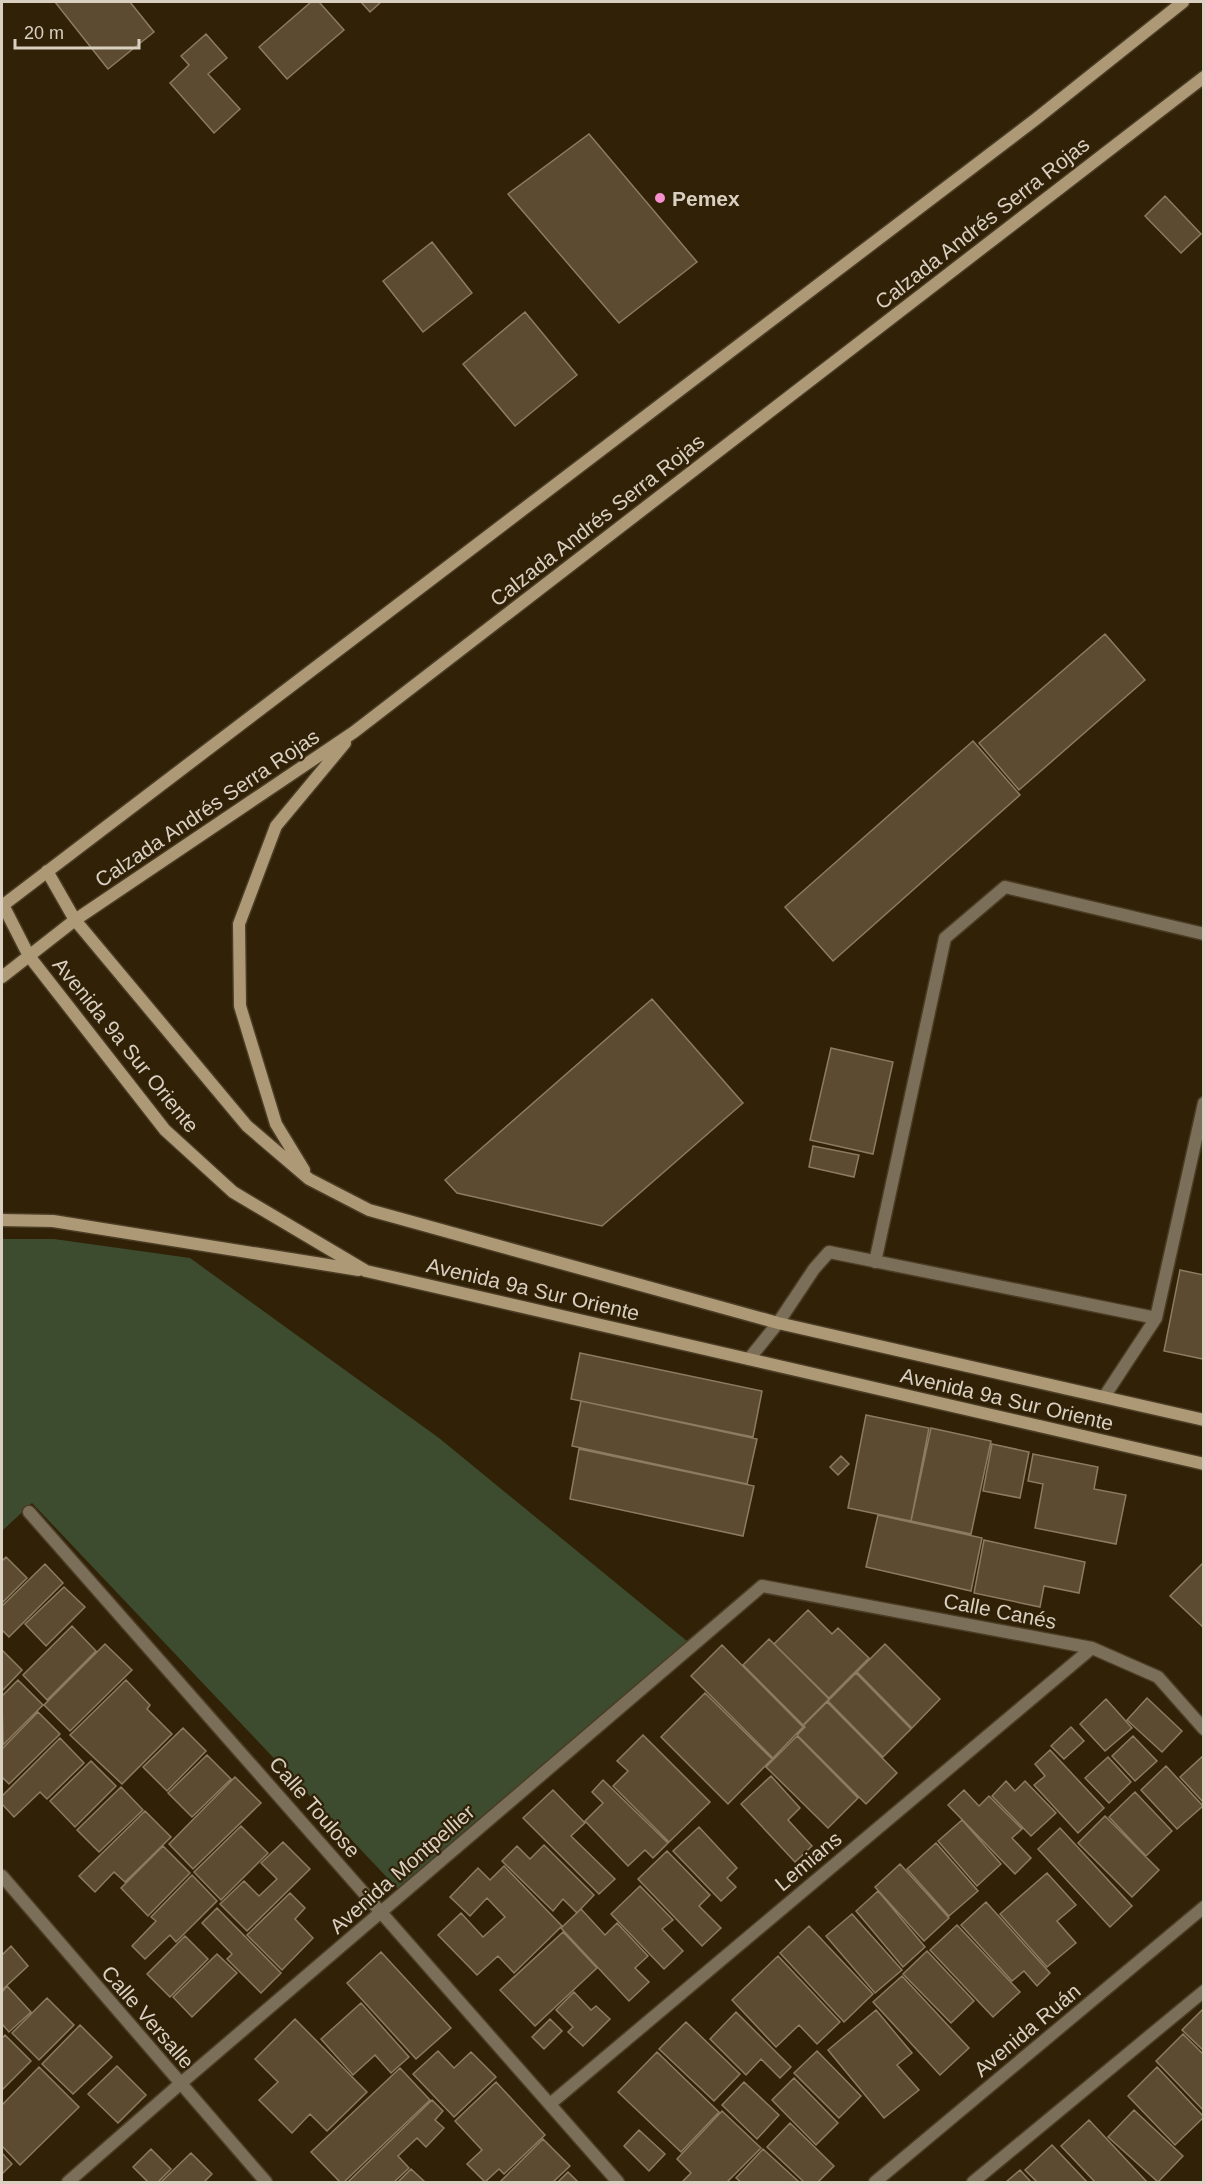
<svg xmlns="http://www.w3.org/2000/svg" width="1205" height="2184" font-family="Helvetica,sans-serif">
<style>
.green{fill:#3d4c2f}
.building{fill:#5c4b31;stroke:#8c7b5f;stroke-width:1.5}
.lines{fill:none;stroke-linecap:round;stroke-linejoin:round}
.lane-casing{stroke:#4b3d25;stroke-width:15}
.street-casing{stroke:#4b3d25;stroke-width:15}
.secondary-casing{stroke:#4b3d25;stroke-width:15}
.lane{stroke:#7b6f59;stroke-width:12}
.street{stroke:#7b6f59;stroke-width:12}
.secondary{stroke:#ad9975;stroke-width:12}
.poi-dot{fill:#f790cd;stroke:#302107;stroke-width:2}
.labels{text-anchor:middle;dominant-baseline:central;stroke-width:4.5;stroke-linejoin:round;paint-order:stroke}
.poi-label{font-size:21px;font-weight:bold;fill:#dad0c2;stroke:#302107;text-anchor:start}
.street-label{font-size:21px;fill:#dad0c2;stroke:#302107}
</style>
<rect width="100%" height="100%" fill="#302107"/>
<!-- green -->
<path class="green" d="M2 1239H54L190 1258 439 1438 693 1646 398 1889 32 1503 2 1531Z"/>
<!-- building -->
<path class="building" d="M55 2H130L154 32 108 69Z
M311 2H319L344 30 287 79 259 47Z
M361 2H381L370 12Z
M206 34 227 58 208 74 240 109 214 133 170 83 189 65 181 56Z
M589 134 697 262 619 323 508 194Z
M1165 196 1201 234 1181 253 1145 216Z
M432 242 472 293 423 332 383 281Z
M525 312 577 375 515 426 463 364Z
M1105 634 1145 680 1019 790 979 743Z
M973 741 1020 795 833 961 785 907Z
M652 999 743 1103 602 1226 457 1193 445 1180Z
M831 1048 893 1062 873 1154 810 1140Z
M813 1146 859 1155 854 1177 809 1167Z
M1180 1270 1204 1275 1203 1359 1164 1351Z
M580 1353 762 1391 753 1437 571 1399Z
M581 1401 757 1439 747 1484 572 1446Z
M866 1415 929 1428 911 1521 848 1508Z
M931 1428 991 1441 971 1534 911 1521Z
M992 1444 1029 1452 1020 1498 983 1491Z
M579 1449 754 1486 743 1536 570 1499Z
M1033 1454 1098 1467 1094 1489 1126 1495 1116 1544 1035 1528 1043 1484 1028 1481Z
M841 1456 849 1464 838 1475 830 1467Z
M878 1515 982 1538 971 1591 866 1567Z
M984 1540 1085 1562 1079 1593 1044 1586 1040 1607 974 1593Z
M6 1557 27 1578 2 1603V1561Z
M1204 1562V1628L1170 1596Z
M45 1564 63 1583 9 1637 2 1630V1606Z
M64 1587 85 1607 46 1646 25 1624Z
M808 1610 832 1634 838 1628 869 1658 829 1698 774 1644Z
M72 1626 96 1651 47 1700 23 1675Z
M769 1639 829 1699 803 1725 743 1665Z
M105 1644 132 1670 70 1731 44 1705Z
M885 1644 940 1699 912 1728 857 1672Z
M722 1645 803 1727 773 1758 691 1676Z
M2 1650 22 1670 2 1691Z
M856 1673 911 1729 883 1757 828 1701Z
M18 1680 43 1705 3 1745 2 1696Z
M126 1680 150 1705 147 1709 172 1734 122 1784 70 1735Z
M705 1693 772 1759 728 1804 661 1737Z
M1147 1698 1182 1731 1162 1752 1127 1720Z
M1106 1699 1132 1728 1105 1751 1080 1724Z
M827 1702 897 1773 866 1804 797 1735 805 1727 803 1726Z
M38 1712 60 1734 9 1784 2 1777V1749Z
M1071 1727 1084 1741 1064 1759 1051 1746Z
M183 1728 206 1751 167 1791 143 1767Z
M643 1735 710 1802 669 1842 613 1786 628 1771 617 1761Z
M797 1736 858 1798 828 1828 766 1767Z
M1133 1736 1157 1761 1135 1781 1112 1756Z
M60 1738 84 1763 47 1799 40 1792 14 1817 2 1804V1796Z
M1050 1750 1104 1808 1078 1833 1034 1785 1045 1776 1035 1764Z
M207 1755 231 1779 192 1817 168 1793Z
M1204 1755V1803L1180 1777Z
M1108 1757 1131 1782 1109 1803 1085 1778Z
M91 1761 116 1786 75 1827 50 1801Z
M1166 1766 1203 1806 1177 1829 1141 1790Z
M771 1776 800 1808 788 1820 812 1846 795 1862 741 1804Z
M235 1777 261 1803 193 1869 169 1844Z
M603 1780 668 1843 653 1858 645 1850 628 1866 585 1821 603 1803 592 1792Z
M1006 1781 1015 1791 1025 1781 1056 1813 1031 1836 992 1796Z
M121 1787 143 1810 99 1852 77 1830Z
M553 1790 585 1823 571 1836 615 1879 599 1894 523 1818Z
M964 1790 979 1806 989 1796 1022 1829 1012 1838 1031 1858 1015 1874 948 1805Z
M1135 1792 1172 1831 1146 1856 1109 1817Z
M145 1811 171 1837 125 1882 114 1872 95 1892 79 1876Z
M1105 1816 1159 1870 1132 1897 1078 1843Z
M962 1820 1001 1864 977 1886 938 1841Z
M241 1826 268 1853 221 1900 194 1872Z
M699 1827 737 1868 727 1878 736 1887 721 1901 673 1851Z
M1060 1828 1132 1906 1110 1927 1038 1849Z
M283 1842 310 1869 247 1931 220 1904 244 1881 259 1896 277 1879 261 1863Z
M936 1843 978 1891 949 1916 907 1869Z
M544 1845 594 1895 577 1913 563 1899 553 1911 502 1861 517 1846 530 1859Z
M163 1846 190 1873 148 1916 121 1888Z
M667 1851 710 1895 699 1906 721 1928 702 1946 638 1879Z
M900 1864 949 1918 924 1941 875 1887Z
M504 1866 562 1926 514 1973 498 1956 477 1975 438 1935 461 1913 483 1937 505 1917 487 1898 470 1916 450 1897 478 1868 490 1880Z
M1047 1873 1076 1905 1057 1921 1076 1943 1047 1967 1000 1914Z
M192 1875 217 1901 176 1942 170 1935 145 1959 132 1946 156 1921 151 1917Z
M640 1886 673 1920 662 1929 683 1951 664 1969 611 1914Z
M878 1891 925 1947 903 1967 856 1911Z
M290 1893 305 1908 295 1919 313 1938 282 1970 247 1935Z
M986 1902 1050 1973 1037 1986 1024 1971 1012 1981 961 1925Z
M217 1908 281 1973 261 1993 227 1959 232 1954 202 1923Z
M581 1909 605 1935 617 1923 648 1956 635 1968 649 1982 629 2001 561 1928Z
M852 1914 902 1970 875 1993 826 1936Z
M957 1925 1020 1992 993 2017 930 1950Z
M809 1926 873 1994 844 2022 780 1953Z
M563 1932 597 1968 535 2026 500 1990Z
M185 1936 208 1959 170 1997 147 1974Z
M11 1946 28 1966 2 1990V1955Z
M927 1951 974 2001 951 2023 903 1974Z
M381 1952 451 2028 416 2059 347 1983Z
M217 1954 237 1973 192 2017 173 1997Z
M778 1956 840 2022 817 2044 799 2025 776 2047 732 2000Z
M902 1976 969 2048 940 2075 873 2002Z
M7 1986 31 2012 9 2032 2 2024V1992Z
M574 1992 591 2010 596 2006 610 2019 583 2046 568 2032 573 2027 556 2010Z
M47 1998 74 2025 39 2060 12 2033Z
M361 2003 409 2057 391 2073 375 2055 353 2075 321 2039Z
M1203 2009 1204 2010V2051L1182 2030Z
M876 2010 912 2053 897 2065 919 2090 884 2118 828 2050Z
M736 2012 791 2067 780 2078 761 2059 746 2075 710 2039Z
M295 2019 367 2092 327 2131 310 2114 292 2133 259 2100 278 2082 255 2059Z
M550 2019 562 2031 544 2049 532 2037Z
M686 2022 740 2074 714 2101 659 2049Z
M80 2025 112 2057 73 2094 42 2064Z
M1183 2034 1204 2055V2111L1156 2061Z
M5 2035 31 2061 2 2090V2038Z
M438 2051 454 2068 471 2052 496 2077 454 2117 413 2074Z
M817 2051 861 2096 839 2118 794 2073Z
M657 2052 719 2112 681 2152 618 2092Z
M117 2066 146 2095 118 2123 88 2094Z
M39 2067 79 2107 20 2165 2 2146V2105Z
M1157 2067 1204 2117 1175 2145 1128 2096Z
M400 2068 430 2100 344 2182H340L311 2152Z
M794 2078 838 2123 816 2145 772 2100Z
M496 2082 545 2135 504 2174 499 2169 485 2182 467 2164 482 2150 455 2121Z
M744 2082 779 2115 757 2139 722 2105Z
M432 2100 443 2111 435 2120 444 2128 426 2147 417 2138 398 2156 409 2168 394 2182H348Z
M1134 2110 1183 2156 1158 2182 1108 2137Z
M722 2111 761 2148 727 2182H682L691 2173 677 2159Z
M1089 2120 1147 2182H1095L1061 2146Z
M790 2123 834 2166 818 2182H804L767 2147Z
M639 2130 665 2154 649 2171 624 2146Z
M543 2139 570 2166 553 2182H500Z
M1052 2145 1087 2182H1037L1025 2170Z
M151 2149 171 2169 158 2182H148L133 2167Z
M763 2149 799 2182H741L736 2178Z
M2 2153 12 2164 2 2174Z
M191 2153 212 2174 204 2182H161Z
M411 2169 425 2182H398Z
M1020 2170 1031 2182H1006Z
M568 2172 578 2182H558Z"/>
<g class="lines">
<defs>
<path id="lane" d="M875 1262 945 938 1005 887 1204 934
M749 1359 778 1323 814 1269 829 1252 1156 1318
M1104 1397 1156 1318 1204 1103"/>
<path id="street" d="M29 1512 618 2182
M2 1876 266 2182
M550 2104 1092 1648
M68 2182 180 2084 762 1586 1092 1648 1158 1677 1204 1729
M875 2182 1204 1907
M973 2182 1204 1991"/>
<path id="secondary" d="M47 871 75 920 247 1126 309 1179 369 1210 778 1323 1204 1420
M3 905 29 956 165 1130 233 1192 366 1271 1204 1464
M2 906 1036 119 1183 2
M2 977 75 920 354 732 1204 77
M304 1170 276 1124 240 1006 239 924 276 826 345 743
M2 1220 53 1221 359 1270"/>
</defs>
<!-- lane casing -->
<use href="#lane" class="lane-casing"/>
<!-- street casing -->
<use href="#street" class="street-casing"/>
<!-- secondary casing -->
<use href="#secondary" class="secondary-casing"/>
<!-- lane -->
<use href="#lane" class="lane"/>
<!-- street -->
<use href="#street" class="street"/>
<!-- secondary -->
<use href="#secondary" class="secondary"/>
</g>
<!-- markers -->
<circle class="poi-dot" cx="660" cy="198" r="6"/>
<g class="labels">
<!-- poi labels -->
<g class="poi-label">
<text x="672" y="198">Pemex</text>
</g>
<!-- street labels -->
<g class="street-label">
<text transform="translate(982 223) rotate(-38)">Calzada Andrés Serra Rojas</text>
<text transform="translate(597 520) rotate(-38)">Calzada Andrés Serra Rojas</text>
<text transform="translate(207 808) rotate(-34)">Calzada Andrés Serra Rojas</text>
<text transform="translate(126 1045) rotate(51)">Avenida 9a Sur Oriente</text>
<text transform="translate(533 1289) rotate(13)">Avenida 9a Sur Oriente</text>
<text transform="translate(1007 1399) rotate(13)">Avenida 9a Sur Oriente</text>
<text transform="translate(1000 1611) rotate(11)">Calle Canés</text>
<text transform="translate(315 1807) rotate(49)">Calle Toulose</text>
<text transform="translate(808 1861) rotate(-40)">Lemians</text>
<text transform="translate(402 1869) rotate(-41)">Avenida Montpellier</text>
<text transform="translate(148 2017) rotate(49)">Calle Versalle</text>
<text transform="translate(1027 2030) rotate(-40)">Avenida Ruán</text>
</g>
</g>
<!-- border -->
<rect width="1205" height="2184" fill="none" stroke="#dad0c2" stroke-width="6"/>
<!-- scale -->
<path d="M15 39v9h124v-9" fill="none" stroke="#dad0c2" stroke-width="3"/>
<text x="24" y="39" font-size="18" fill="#dad0c2" stroke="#302107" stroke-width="4.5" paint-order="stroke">20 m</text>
</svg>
